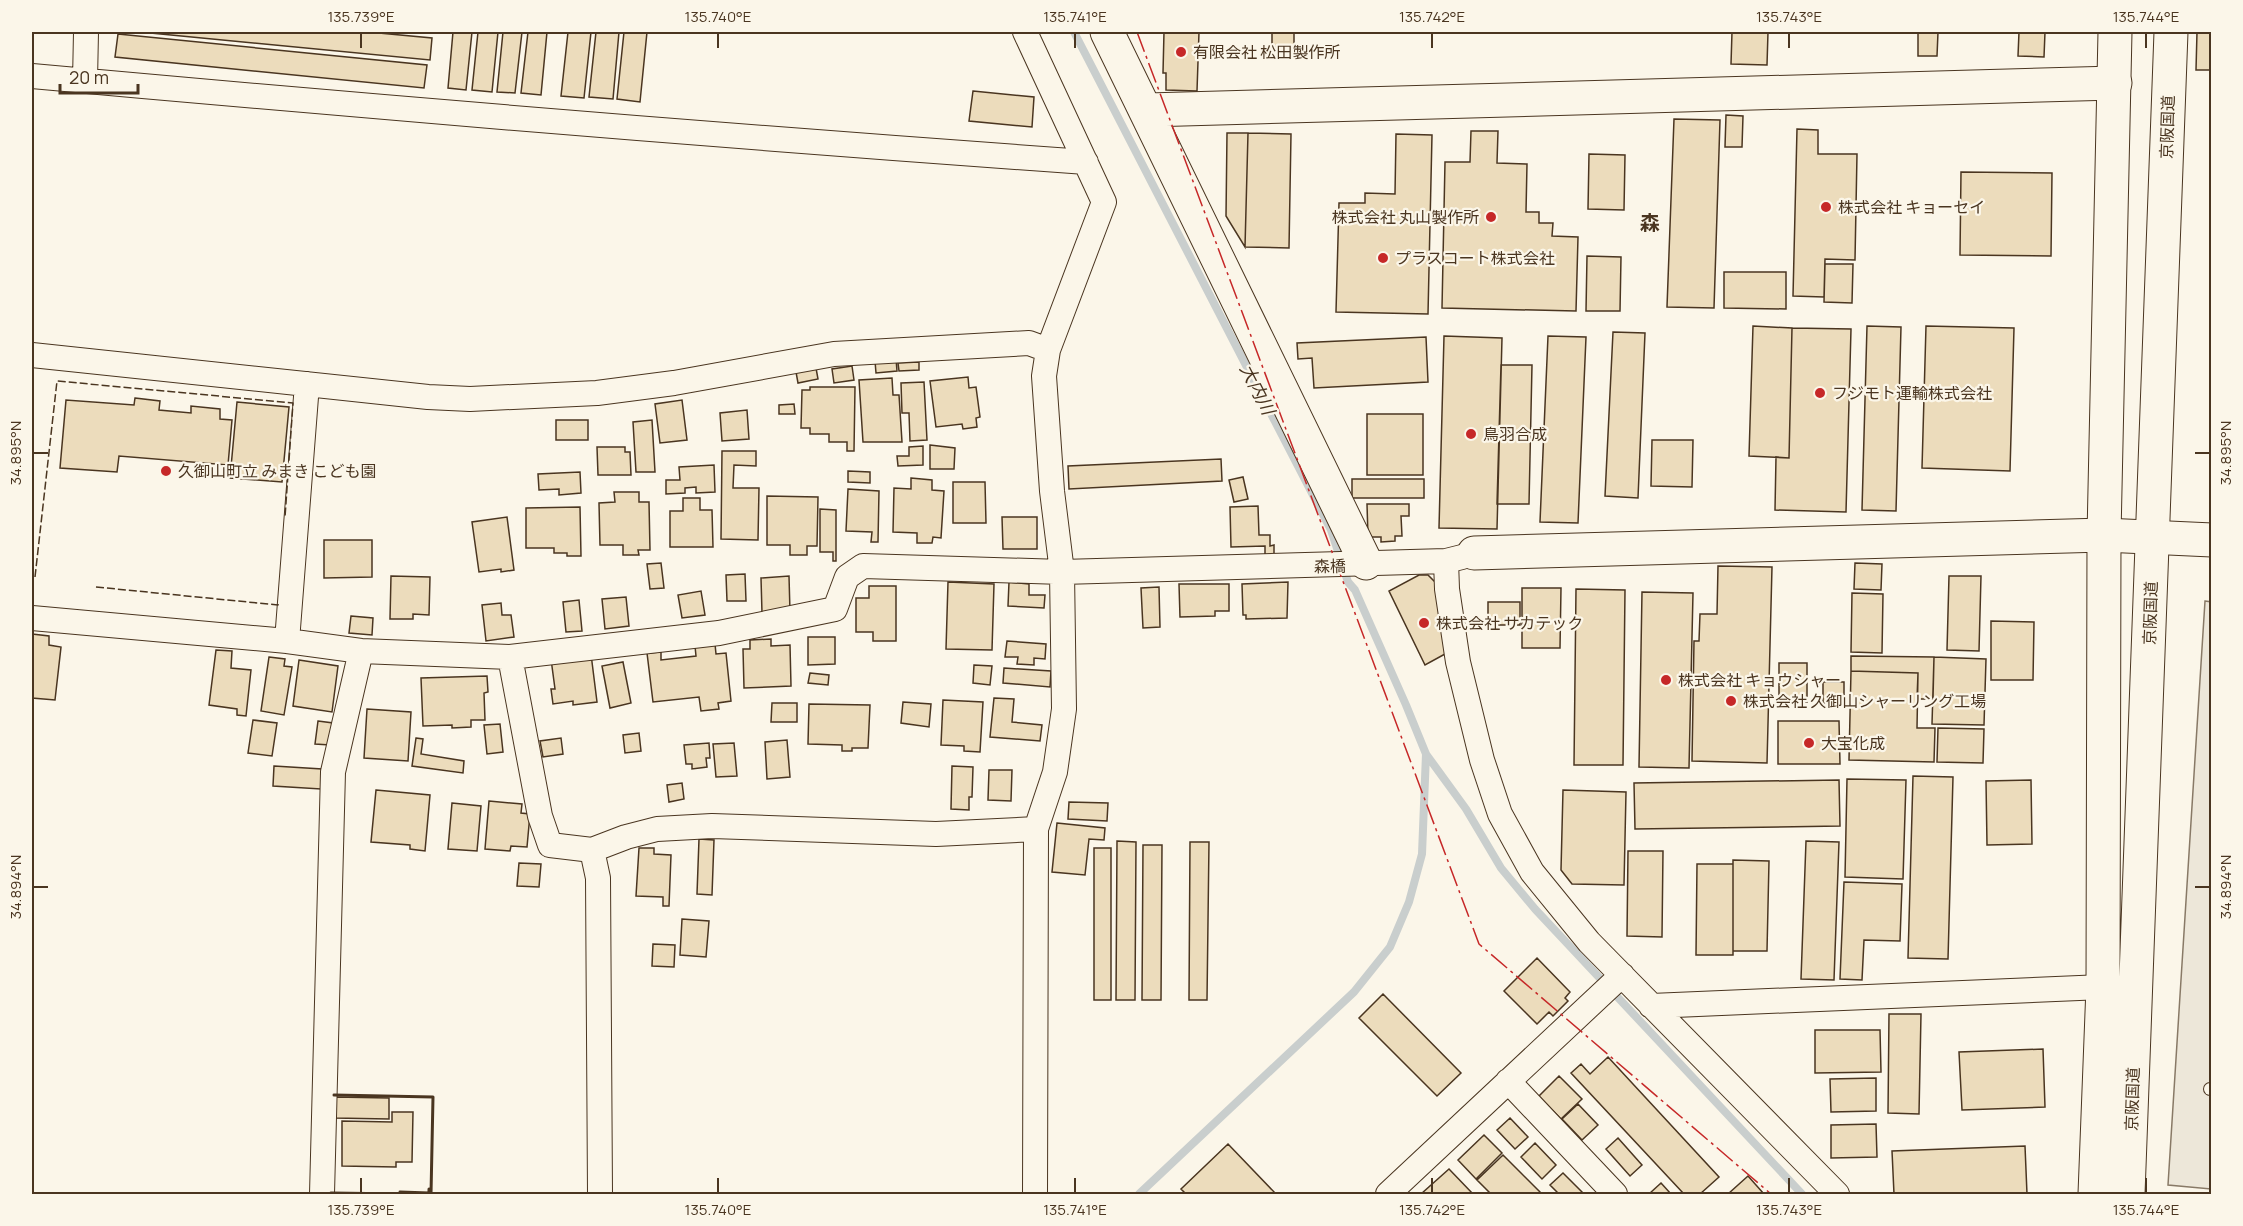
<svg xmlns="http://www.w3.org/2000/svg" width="2243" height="1226" font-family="Manrope,'Noto Sans JP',sans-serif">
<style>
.parking{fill:#ede7d9;stroke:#887966;stroke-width:1.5}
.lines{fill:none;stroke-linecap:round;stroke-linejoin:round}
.stream{stroke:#c9cecd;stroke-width:8}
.building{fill:#ecdcbc;stroke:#4a3520;stroke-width:1.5}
.lane-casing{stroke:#4a3520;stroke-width:14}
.street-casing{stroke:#4a3520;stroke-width:26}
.secondary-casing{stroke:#4a3520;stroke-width:35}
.highway-casing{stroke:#4a3520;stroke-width:35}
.lane{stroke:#fbf6e9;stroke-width:12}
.street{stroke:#fbf6e9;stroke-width:24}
.secondary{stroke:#fbf6e9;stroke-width:33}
.highway{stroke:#fbf6e9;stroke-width:33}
.fence{stroke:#4a3520;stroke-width:1.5;stroke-dasharray:8 3;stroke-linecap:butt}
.wall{stroke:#4a3520;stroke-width:3}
.power{stroke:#c62828;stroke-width:1.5;stroke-dasharray:21 4.5 3 4.5;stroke-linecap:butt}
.ticks{fill:none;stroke:#4a3520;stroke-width:2}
.poi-dot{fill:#c62828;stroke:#fbf6e9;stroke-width:2}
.labels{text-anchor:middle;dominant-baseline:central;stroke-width:4.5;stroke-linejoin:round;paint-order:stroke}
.poi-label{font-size:16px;fill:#4a3520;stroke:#fbf6e9;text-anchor:start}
.street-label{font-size:16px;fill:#4a3520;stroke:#fbf6e9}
.water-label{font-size:18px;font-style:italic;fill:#4a3520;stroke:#fbf6e9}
.quarter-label{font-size:20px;font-weight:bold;fill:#4a3520;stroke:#fbf6e9}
.neatline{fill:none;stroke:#4a3520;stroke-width:2}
.ticks-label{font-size:15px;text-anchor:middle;fill:#4a3520}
</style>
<rect width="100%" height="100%" fill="#fbf6e9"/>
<!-- parking -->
<path class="parking" d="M2205 601 2212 602 2211 1189 2168 1185Z"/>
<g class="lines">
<!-- stream -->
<path class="stream" d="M1074 32 1331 530 1348 582 1355 590 1406 705 1426 754 1466 809 1501 868 1535 909 1802 1194
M1139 1194 1354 992 1390 947 1409 902 1422 854 1426 754"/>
</g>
<!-- building -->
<path class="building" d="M140 32H368L432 38 430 60Z
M453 32H472L466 90 448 88Z
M478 32H498L492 92 472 90Z
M503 32H522L515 93 497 92Z
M528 32H547L541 95 521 93Z
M568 32H591L584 98 561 96Z
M596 32H619L613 99 589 97Z
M624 32H647L640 102 617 99Z
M1164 32H1199L1197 91 1166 90V73H1163Z
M1272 32H1294V47H1272Z
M1732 32H1768L1767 65 1731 64Z
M1918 32H1938L1937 56H1918Z
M2019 32H2045L2044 57 2018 56Z
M2197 32H2212V70H2196Z
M118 34 427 65 424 88 115 57Z
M973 91 1034 97 1032 127 969 121Z
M1726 115 1743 116 1742 147H1725Z
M1674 119 1720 120 1714 308 1667 307Z
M1797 129 1818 130V154H1857L1855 260 1825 259 1824 297 1793 296Z
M1471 131H1498L1497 163 1527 164 1526 212H1539V223H1553L1552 236 1578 237 1576 311 1442 308 1445 162H1470Z
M1227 133H1248L1245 247 1226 216Z
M1248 133 1291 134 1289 248 1245 247Z
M1396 134 1432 135 1428 314 1336 312 1339 203H1365V193L1395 194Z
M1589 154 1625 155 1624 210 1588 209Z
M1961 172 2052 173 2051 256 1960 255Z
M1587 256 1621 257 1620 311H1586Z
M1825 264H1853L1852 303 1824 302Z
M1724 272H1786V309L1724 308Z
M1753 326 1792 328 1789 458 1749 456Z
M1867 326 1901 327 1896 511 1862 510Z
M1926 326 2014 328 2010 471 1922 468Z
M1792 328 1851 329 1846 512 1775 510 1776 457 1789 458Z
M1613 332 1645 333 1638 498 1605 496Z
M1444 336 1502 338 1497 529 1439 528Z
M1548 336 1586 337 1578 523 1540 522Z
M1426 337 1428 382 1314 388 1312 358 1298 359 1297 343Z
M896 359 897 371 876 373 875 361Z
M919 362V370L899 371 898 363Z
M1501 365H1532L1529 504H1497Z
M852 366 854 380 834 383 832 369Z
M816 368 818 379 798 383 796 372Z
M968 377 969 388 976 387 980 417 976 418 977 427 963 429 962 424 936 427 930 381Z
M892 378 893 395H899L902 442H863L859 380Z
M924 382 927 440 910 441 909 413H902L901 383Z
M810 387H855L854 451H847V442H829V434H810V428H801L802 390H810Z
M135 398 160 401 159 410 191 413V406L220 409V419L232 420 228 465 119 456 117 472 60 468 66 400 134 405Z
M682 400 687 440 660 443 655 404Z
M237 402 289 407 282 482 230 478Z
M794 404 795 414H779V405Z
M747 410 749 439 722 441 720 413Z
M1367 414H1423V475H1367Z
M556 420H588V440H556Z
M652 420 655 472H636L633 422Z
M1652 440H1693L1692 487 1651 486Z
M930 445 955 448 954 469H930Z
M923 446V465L898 466 897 456H909V447Z
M597 447H625V452H630L631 475H598Z
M722 451H756V466L734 465 733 488H759L758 540 721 539Z
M1221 459 1222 481 1069 489 1068 466Z
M714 465 715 492 696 493V487L685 488V493L666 494V480H680L679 467Z
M848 471 870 472V483L848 482Z
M580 472 581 493 559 495V489L539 490 538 474Z
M1243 477 1248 499 1234 502 1229 480Z
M911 478 932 480V490L944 491 941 538 933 537 932 543H917V533L893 532 894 488 911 489Z
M1352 479H1424V498H1352Z
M953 482H985L986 523H953Z
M848 489 879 491 878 542H871L872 532 846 531Z
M614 492H639V502H649L650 550H638L639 555H623V545H600L599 503 615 502Z
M767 496 818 497 817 546H807V555H790V545H767Z
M683 498H700V510H712L713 547H670V511H683Z
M1367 504H1409V516H1401L1402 536H1395V541L1381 542V537H1368Z
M1258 506 1259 535H1270V546L1274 545V555L1265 556V546L1231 547 1230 507Z
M580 507 581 556H567V553H554V548H526V508Z
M820 509 836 510V561H833V552H820Z
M507 517 514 570 501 572V569L479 572 472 522Z
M1002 517H1037V549H1003Z
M324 540H372V577L324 578Z
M661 563 664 588 650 589 647 564Z
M1855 563 1882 564 1881 590 1854 589Z
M1718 566 1772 567 1767 763 1692 761 1694 641H1699L1700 614H1717Z
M745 574 746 601H727L726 575Z
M1419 575H1428L1442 589 1445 654 1425 665 1389 591Z
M391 576 430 577 429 615 413 614V619H390Z
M789 576 790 612 762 613 761 578Z
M1949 576H1981L1979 651 1947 650Z
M948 582 994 584 992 650 946 649Z
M1009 582 1029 584V595H1045L1044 608 1008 606Z
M1288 582 1287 618 1246 619V615H1243L1242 584Z
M1179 584H1229V611H1215V616L1180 617Z
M869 586H896V641H873V632H856V598H869Z
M1159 587 1160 627 1143 628 1141 588Z
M1522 588H1561L1560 648H1522Z
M1576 589 1625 590 1623 765H1574Z
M701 591 705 615 682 618 678 595Z
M1642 592 1693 593 1689 768 1639 767Z
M1852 593 1883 594 1882 653 1851 652Z
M626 597 629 626 605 629 602 599Z
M579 600 582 631 566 632 563 602Z
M1488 602H1520V625H1488Z
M501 603 502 615H511L514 637 486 641 482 605Z
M351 616 373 618 372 635 349 633Z
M1991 621 2034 622 2033 680H1991Z
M32 634 49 636V645L61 647 55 700 32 698Z
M808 637H835V664L808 665Z
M771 639V646L790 645 791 686 744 688 743 649H750V640Z
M1007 641 1046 644 1045 659 1034 658V665L1017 664 1018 657H1005Z
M715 644 716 654 726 653 731 701 718 703 719 709 701 711 699 697 653 702 647 653 661 652V660L696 656 695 646Z
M216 650 232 651 231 668 251 670 246 716 237 715V709L209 705Z
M591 654 597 702 573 705V701L553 704 551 689H555L551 659Z
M1851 656 1934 657 1933 699H1917L1918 673 1851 671Z
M269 657 285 659 284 666 292 667 284 715 261 711Z
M1934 657 1986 659 1984 725 1932 724Z
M299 660 338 666 332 712 293 706Z
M623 662 631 703 610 708 602 666Z
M1779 663H1807V702H1779Z
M974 665 992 666 990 685 973 683Z
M1004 668 1051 671 1050 687 1003 683Z
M1851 671 1918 673 1917 728H1935L1934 762 1849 760Z
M810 673 829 675 828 685 808 683Z
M487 676 488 692 484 693 485 720H471V727L452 728V725L423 726 421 678Z
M1823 682H1844V703H1823Z
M994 698 1014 699 1012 722 1042 725 1040 741 990 737Z
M943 700 983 702 980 752 964 751V746L941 745Z
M903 702 931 704 929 727 901 723Z
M772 703H797V722H771Z
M809 704 870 705 868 748H852V751H842V745L808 744Z
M367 709 411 712 408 761 364 758Z
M253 720 277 723 272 756 248 753Z
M318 721 333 723 330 745 315 744Z
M1778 721H1839L1840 764H1778Z
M500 724 503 752 487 754 484 725Z
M1938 728 1984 729 1983 763 1937 762Z
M639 733 641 751 625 753 623 735Z
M416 738 423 739 421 754 464 761 463 773 412 766Z
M561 738 563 754 543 757 540 741Z
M787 740 790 777 767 779 765 742Z
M709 743 710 758H706L707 767 692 769V764H686L684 745Z
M734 743 737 776 716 777 713 744Z
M274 766 322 769 321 789 273 786Z
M952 766 973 767 972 797H969V810L951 809Z
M989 770H1012L1011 801 988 800Z
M1913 776 1953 777 1948 959 1908 958Z
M1847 779 1906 780 1903 879 1845 877Z
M1839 780 1840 826 1635 829 1634 783Z
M2031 780 2032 844 1987 845 1986 781Z
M682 783 684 799 669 802 667 785Z
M376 790 430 795 425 851 410 849V845L371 842Z
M1563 790 1626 792 1624 885 1572 884 1561 870Z
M489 801 522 804 521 813 530 814 527 847 511 846 510 851 485 849Z
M1069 802 1108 803 1107 821 1068 819Z
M452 803 481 806 477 851 448 849Z
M1057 823 1105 828 1104 840 1089 839 1085 875 1052 872Z
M699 839 714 840 712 895 697 894Z
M1117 841 1136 842 1135 1000H1116Z
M1806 841 1839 842 1834 980 1801 979Z
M1190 842H1209L1207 1000H1189Z
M1143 845H1162L1161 1000H1142Z
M639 848H654V854L671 855 669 906H663V897L636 896Z
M1094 848H1111V1000H1094Z
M1628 851H1663L1662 937 1627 936Z
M1733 860 1769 861 1767 951H1733Z
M519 863 541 864 539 887 517 886Z
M1697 864H1733V955H1696Z
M1844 882 1902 884 1900 941 1864 940 1862 980 1840 979Z
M682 919 709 921 706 957 680 955Z
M653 944 675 945 674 967 652 966Z
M1537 958 1570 992 1565 998 1568 1001 1553 1016 1549 1012 1537 1024 1504 991Z
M1383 994 1461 1073 1437 1096 1359 1018Z
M1889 1014H1921L1919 1114 1888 1113Z
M1815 1030H1880L1881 1072 1815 1073Z
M2043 1049 2045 1107 1962 1110 1959 1052Z
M1608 1057 1719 1177 1700 1194H1684L1571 1073 1581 1064 1590 1074Z
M1559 1076 1582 1099 1561 1119 1539 1096Z
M1876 1078V1111L1831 1112 1830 1079Z
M334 1097 389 1098V1119L334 1118Z
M1578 1104 1598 1125 1582 1140 1562 1119Z
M392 1112H413L412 1162H396V1167L342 1166V1121L392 1122Z
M1510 1118 1528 1137 1515 1149 1497 1130Z
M1876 1124 1877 1157 1831 1158V1125Z
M1484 1135 1502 1153 1476 1179 1458 1160Z
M1618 1138 1642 1165 1630 1176 1606 1149Z
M1535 1143 1556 1165 1542 1179 1521 1157Z
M1228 1144 1276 1194H1186L1181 1189Z
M2025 1146 2027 1194H1894L1892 1151Z
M1503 1155 1542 1194H1491L1477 1180Z
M1449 1169 1473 1194H1421Z
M1563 1173 1582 1192 1580 1194H1559L1550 1185Z
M1748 1176 1764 1194H1728Z
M1661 1183 1671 1194H1649Z"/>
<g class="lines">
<defs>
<path id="lane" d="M2210 1089H2212"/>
<path id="street" d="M32 76C383 108 734 137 1086 162
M85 81 86 32
M32 355 428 397 470 399 597 393 674 383 834 354 1029 343 1048 350
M1462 557 1446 561 1447 589 1458 662 1482 760 1500 814 1532 872 1589 942 1837 1194
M32 618 287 641 361 651 510 657 719 633 835 609 847 577 863 566 1062 572 1446 561
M287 641 307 384
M510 657 540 816 550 845 592 850 626 837 657 829 712 826 936 834 1036 829 1055 772 1064 709 1062 572 1052 491 1044 376 1048 350 1104 202 1025 32
M592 850 598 878 600 1194
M1651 1006 2103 987
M1508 1081 1615 1194
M322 1194 333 772 361 651
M1035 1194 1036 829
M1388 1194 1622 975"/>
<path id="secondary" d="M1107 32 1366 563
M1148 110 2115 83
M1474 553 2104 535 2212 540"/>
<path id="highway" d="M2095 1194 2103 987 2104 535 2115 32
M2128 1194 2171 32"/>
</defs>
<!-- lane casing -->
<use href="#lane" class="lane-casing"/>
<!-- street casing -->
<use href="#street" class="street-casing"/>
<!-- secondary casing -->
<use href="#secondary" class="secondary-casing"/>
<!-- highway casing -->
<use href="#highway" class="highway-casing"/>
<!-- lane -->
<use href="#lane" class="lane"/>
<!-- street -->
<use href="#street" class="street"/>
<!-- secondary -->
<use href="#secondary" class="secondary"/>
<!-- highway -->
<use href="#highway" class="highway"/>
<!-- fence -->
<path class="fence" d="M35 577 57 381 293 403 285 517
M96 587 278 605V601"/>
<!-- wall -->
<path class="wall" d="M334 1095 433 1097 431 1194
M400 1192 429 1193V1189
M331 1193 403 1194"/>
<!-- power -->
<path class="power" d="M1137 32 1479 944 1771 1194"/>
</g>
<!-- ticks -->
<path class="ticks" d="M361 33V48M718 33V48M1075 33V48M1432 33V48M1789 33V48M2146 33V48M33 453H48M2195 453H2210M33 887H48M2195 887H2210M361 1178V1193M718 1178V1193M1075 1178V1193M1432 1178V1193M1789 1178V1193M2146 1178V1193"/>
<!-- markers -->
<g class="poi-dot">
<circle cx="1181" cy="52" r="6"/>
<circle cx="1826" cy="207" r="6"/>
<circle cx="1491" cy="217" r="6"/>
<circle cx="1383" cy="258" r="6"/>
<circle cx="1820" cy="393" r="6"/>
<circle cx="1471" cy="434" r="6"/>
<circle cx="166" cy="471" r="6"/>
<circle cx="1424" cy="623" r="6"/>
<circle cx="1666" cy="680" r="6"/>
<circle cx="1731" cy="701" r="6"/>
<circle cx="1809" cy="743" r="6"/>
</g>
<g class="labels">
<!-- poi labels -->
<g class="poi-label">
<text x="1193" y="52">有限会社 松田製作所</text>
<text x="1838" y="207">株式会社 キョーセイ</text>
<text x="1479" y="217" text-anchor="end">株式会社 丸山製作所</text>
<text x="1395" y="258">プラスコート株式会社</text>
<text x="1832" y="393">フジモト運輸株式会社</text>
<text x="1483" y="434">鳥羽合成</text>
<text x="178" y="471">久御山町立 みまき こども園</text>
<text x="1436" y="623">株式会社 サカテック</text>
<text x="1678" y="680">株式会社 キョウシャー</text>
<text x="1743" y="701">株式会社 久御山シャーリング工場</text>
<text x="1821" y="743">大宝化成</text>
</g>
<!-- street labels -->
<g class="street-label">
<text transform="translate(2167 127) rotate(-88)">京阪国道</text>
<text transform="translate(1330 566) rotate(-1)">森橋</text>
<text transform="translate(2150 613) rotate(-88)">京阪国道</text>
<text transform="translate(2132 1099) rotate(-88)">京阪国道</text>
</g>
<!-- water labels -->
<g class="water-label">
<text transform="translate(1258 389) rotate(63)">大内川</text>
</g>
<!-- quarter labels -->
<g class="quarter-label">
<text x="1650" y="222">森</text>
</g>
</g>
<!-- border -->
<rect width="2243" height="1226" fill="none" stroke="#fbf6e9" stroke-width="66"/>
<!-- scale -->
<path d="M60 84v9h78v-9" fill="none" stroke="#4a3520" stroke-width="3"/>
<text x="69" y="84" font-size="18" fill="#4a3520" stroke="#fbf6e9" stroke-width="4.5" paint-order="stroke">20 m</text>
<rect x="33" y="33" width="2177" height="1160" class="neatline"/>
<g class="ticks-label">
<text x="361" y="22">135.739°E</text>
<text x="718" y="22">135.740°E</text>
<text x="1075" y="22">135.741°E</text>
<text x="1432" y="22">135.742°E</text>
<text x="1789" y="22">135.743°E</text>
<text x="2146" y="22">135.744°E</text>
<text transform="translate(16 453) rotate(-90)" y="5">34.895°N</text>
<text transform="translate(2226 453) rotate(-90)" y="5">34.895°N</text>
<text transform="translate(16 887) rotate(-90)" y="5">34.894°N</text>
<text transform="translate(2226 887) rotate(-90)" y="5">34.894°N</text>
<text x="361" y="1215">135.739°E</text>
<text x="718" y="1215">135.740°E</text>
<text x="1075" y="1215">135.741°E</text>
<text x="1432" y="1215">135.742°E</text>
<text x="1789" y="1215">135.743°E</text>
<text x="2146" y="1215">135.744°E</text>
</g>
</svg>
